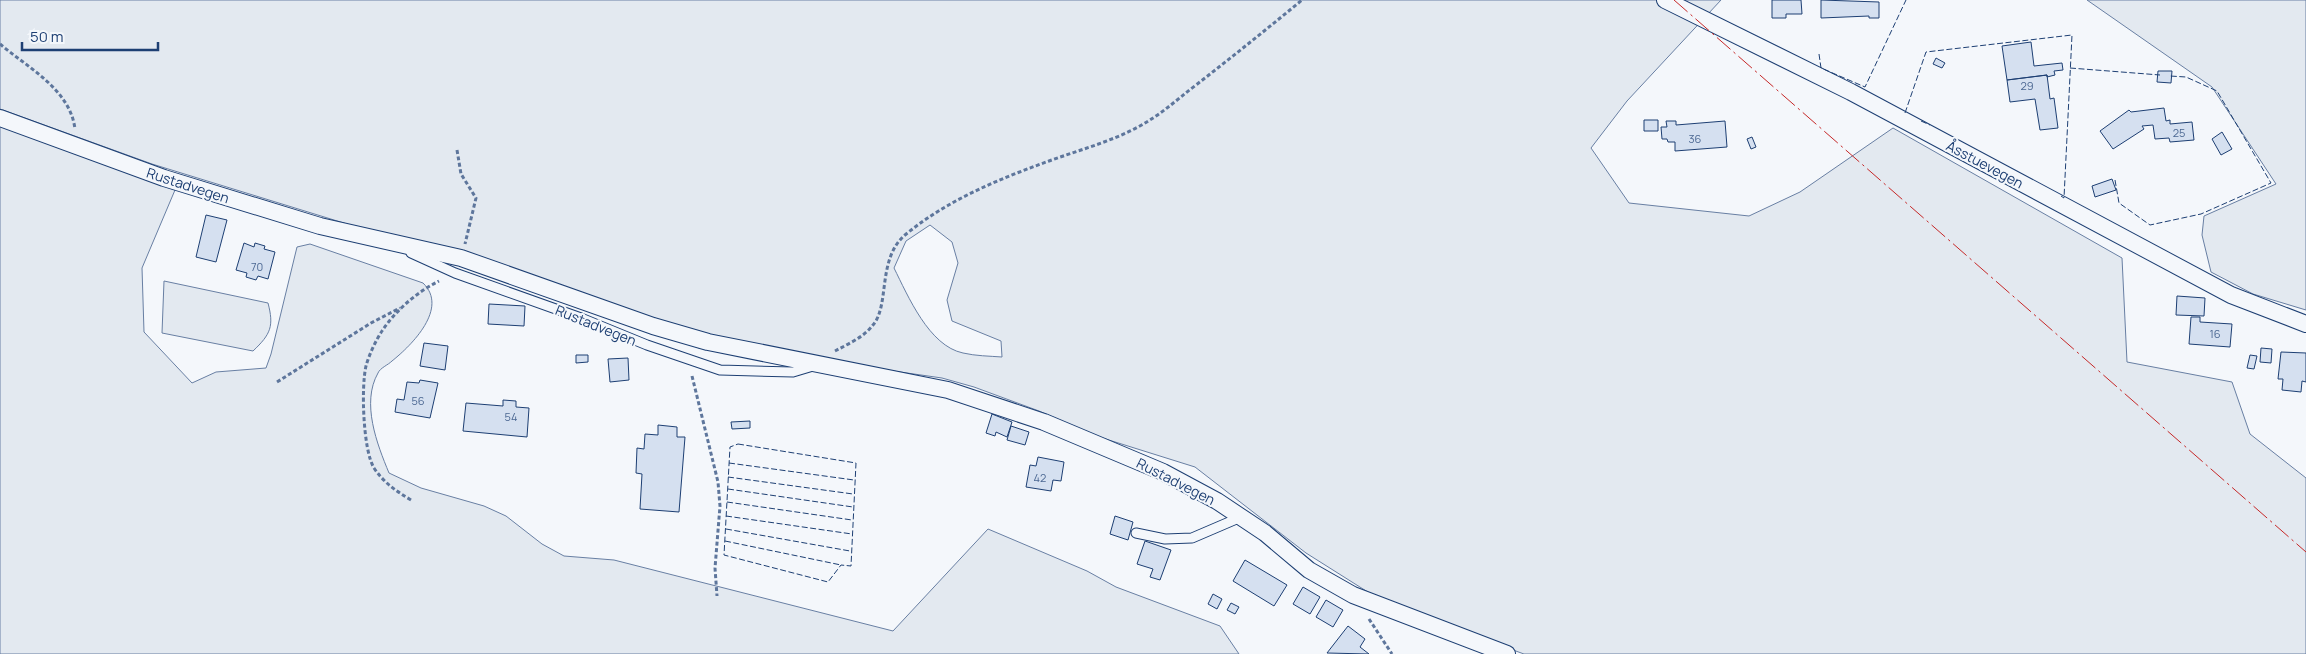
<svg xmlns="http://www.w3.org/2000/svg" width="2306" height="654" font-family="Manrope,sans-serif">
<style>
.green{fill:#e3e9f0;stroke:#687fa3;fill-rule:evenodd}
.building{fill:#d5e0f0;stroke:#1d3f73}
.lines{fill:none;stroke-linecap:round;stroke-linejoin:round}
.service-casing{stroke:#1d3f73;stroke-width:11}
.minor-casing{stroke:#1d3f73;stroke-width:18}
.path{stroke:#5e769c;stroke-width:3;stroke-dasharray:4 2.5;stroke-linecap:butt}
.service{stroke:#f4f7fb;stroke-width:9}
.minor{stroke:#f4f7fb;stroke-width:16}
.fence{stroke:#1d3f73;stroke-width:1;stroke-dasharray:6 2.5;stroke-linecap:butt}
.power{stroke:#c62828;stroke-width:1;stroke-dasharray:18 4 2.5 4;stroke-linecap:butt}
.labels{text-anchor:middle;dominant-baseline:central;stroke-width:4;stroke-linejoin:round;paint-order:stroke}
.number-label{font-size:11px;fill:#4b6792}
.street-label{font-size:14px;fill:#1d3f73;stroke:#f4f7fb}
</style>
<rect width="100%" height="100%" fill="#f4f7fb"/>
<!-- green -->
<path class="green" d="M0 0H1721L1627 101 1591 148 1629 203 1749 216 1800 192 1893 128 2122 258 2127 362 2232 382 2250 434 2306 478V654H1524L1442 624 1371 594 1306 553 1195 467 1096 436 1039 411 974 387 942 378 795 357 699 348 581 300 347 224 152 164 0 109ZM930 225 952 242 958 263 947 300 952 321 1001 341 1002 357C989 356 976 356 963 353 929 346 908 296 894 268L906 241Z
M2087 0H2306V310L2253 294 2211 272 2202 235 2204 216 2276 184 2212 87Z
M0 125 175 190 142 268 144 332 192 383 216 372 266 368 271 354 297 247 310 244 423 283C449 308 412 345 392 361 388 365 380 368 378 373 361 403 377 444 389 473L421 488 484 506 506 516 542 544 564 556 614 560 893 631 988 529 1087 571 1116 587 1220 626 1239 654H0Z
M164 281 268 303C274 326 271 334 253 351L162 333Z"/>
<!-- building -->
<path class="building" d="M1772 0H1801L1802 14H1786V18H1772Z
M1821 0 1879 2V18H1869V16L1821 18Z
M2031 42 2034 66 2062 63 2063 70 2054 71 2055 75 2047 77V75L2007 80 2002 46Z
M1936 58 1945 63 1942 68 1933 64Z
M2158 71H2172L2171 83 2157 82Z
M2047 75 2050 99 2054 98 2058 128 2040 130 2035 99 2010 102 2007 80Z
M2164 108 2166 121 2170 120V124L2192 122 2194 140 2170 142 2169 138 2155 139 2153 125 2142 126 2144 129 2113 149 2100 131 2129 110 2131 112Z
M1644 120H1658V131H1644Z
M1666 121H1676V125L1725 121 1727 147 1675 151V142H1668L1667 139H1662L1661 127H1667Z
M2222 132 2232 149 2221 155 2212 139Z
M1752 137 1756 147 1751 149 1747 139Z
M2112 179 2116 190 2095 197 2092 186Z
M206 215 227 220 216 262 196 257Z
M244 243 254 247 255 243 265 246 264 249 275 252 268 279 258 276 256 280 246 277 247 273 236 270Z
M2177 296 2205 298 2204 316 2176 315Z
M489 304 525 306 524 326 488 324Z
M2191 317H2200V322L2232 324 2230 347 2189 344Z
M424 343 448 346 445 370 420 366Z
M2261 348 2272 349 2271 363 2260 362Z
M2281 352 2306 353V382L2302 381 2301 392 2282 390 2283 379H2278Z
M576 355H588V362L576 363Z
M2250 355 2257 356 2254 369 2247 368Z
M628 358 629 380 610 382 608 359Z
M420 380 438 383 430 418 395 412 397 399 404 400 407 382 419 383Z
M503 400 516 401V407L529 408 527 437 463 431 466 403 503 406Z
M992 414 1012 422 1007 437 996 432 995 436 986 433Z
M750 421V428L732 429 731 422Z
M658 425 677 427V437H685L679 512 640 509 642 474 636 473 637 448 644 449 645 434 658 435Z
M1011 426 1029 432 1025 445 1007 440Z
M1038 457 1064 462 1061 481 1053 480 1051 491 1026 487 1030 465 1036 466Z
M1115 516 1133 522 1128 540 1110 534Z
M1145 541 1171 550 1160 580 1150 577 1153 569 1137 564Z
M1245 560 1287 585 1274 606 1233 581Z
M1303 587 1320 597 1310 614 1293 604Z
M1213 594 1222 599 1217 609 1208 604Z
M1326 600 1343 610 1333 627 1316 617Z
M1231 603 1239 607 1235 614 1227 610Z
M1348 626 1365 639 1360 647 1369 654 1327 653Z"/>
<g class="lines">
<defs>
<path id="service" d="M411 253 455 273 581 318 647 345 720 370 793 372 813 366
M1136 533 1165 539 1192 538 1241 517"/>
<path id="minor" d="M1665 0 1851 92 2231 295 2306 324
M0 118 164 178 320 226 461 258 653 326 708 342 948 390 1044 422 1163 472 1217 501 1265 533 1309 570 1353 595 1507 654"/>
</defs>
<!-- service casing -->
<use href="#service" class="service-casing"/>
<!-- minor casing -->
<use href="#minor" class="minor-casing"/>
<!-- path -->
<path class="path" d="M0 44C28 68 70 89 75 129
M457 150 461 174 476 198 465 244
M835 351C848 344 864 337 873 325 890 305 877 259 905 235 947 200 999 179 1049 161 1079 150 1110 142 1138 127 1162 114 1175 101 1196 85 1232 57 1267 29 1302 0
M692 376 718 482 720 506 715 568 717 596
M277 382 371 323 400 308
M411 500C396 491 384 483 374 468 363 450 361 387 366 366 369 355 376 340 382 331 396 310 417 292 439 281
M1369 619 1392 654"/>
<!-- service -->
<use href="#service" class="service"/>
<!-- minor -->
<use href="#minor" class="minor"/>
<!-- fence -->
<path class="fence" d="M1819 54 1821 68 1865 87 1906 0
M2070 68 2160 75
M1905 113 1926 52 2072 35 2064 198 2061 196
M1921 121 1930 125
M2115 180 2119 203 2150 225 2201 214 2271 183 2217 91 2186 77 2170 76
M738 444 856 463 851 566 841 565 828 582 724 555 730 447Z
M729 463 854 480
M728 477 853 494
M728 489 853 507
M727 502 852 520
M726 516 852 534
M726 529 850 551
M725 541 841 565"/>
<!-- power -->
<path class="power" d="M1674 0 2306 552"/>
</g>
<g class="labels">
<!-- number labels -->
<g class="number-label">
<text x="2027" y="85">29</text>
<text x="2179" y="132">25</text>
<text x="1695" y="138">36</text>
<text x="257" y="266">70</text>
<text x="2215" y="333">16</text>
<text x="418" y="400">56</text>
<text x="511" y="416">54</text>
<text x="1040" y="477">42</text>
</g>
<!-- street labels -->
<g class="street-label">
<text transform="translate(1985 164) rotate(28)">Åsstuevegen</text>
<text transform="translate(188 185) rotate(18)">Rustadvegen</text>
<text transform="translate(596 325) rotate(22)">Rustadvegen</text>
<text transform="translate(1176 481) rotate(27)">Rustadvegen</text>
</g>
</g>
<!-- scale -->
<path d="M22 42v8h136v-8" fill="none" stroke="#1d3f73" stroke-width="2.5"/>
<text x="30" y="42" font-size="15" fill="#1d3f73" stroke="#f4f7fb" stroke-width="4" paint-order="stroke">50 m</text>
</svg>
